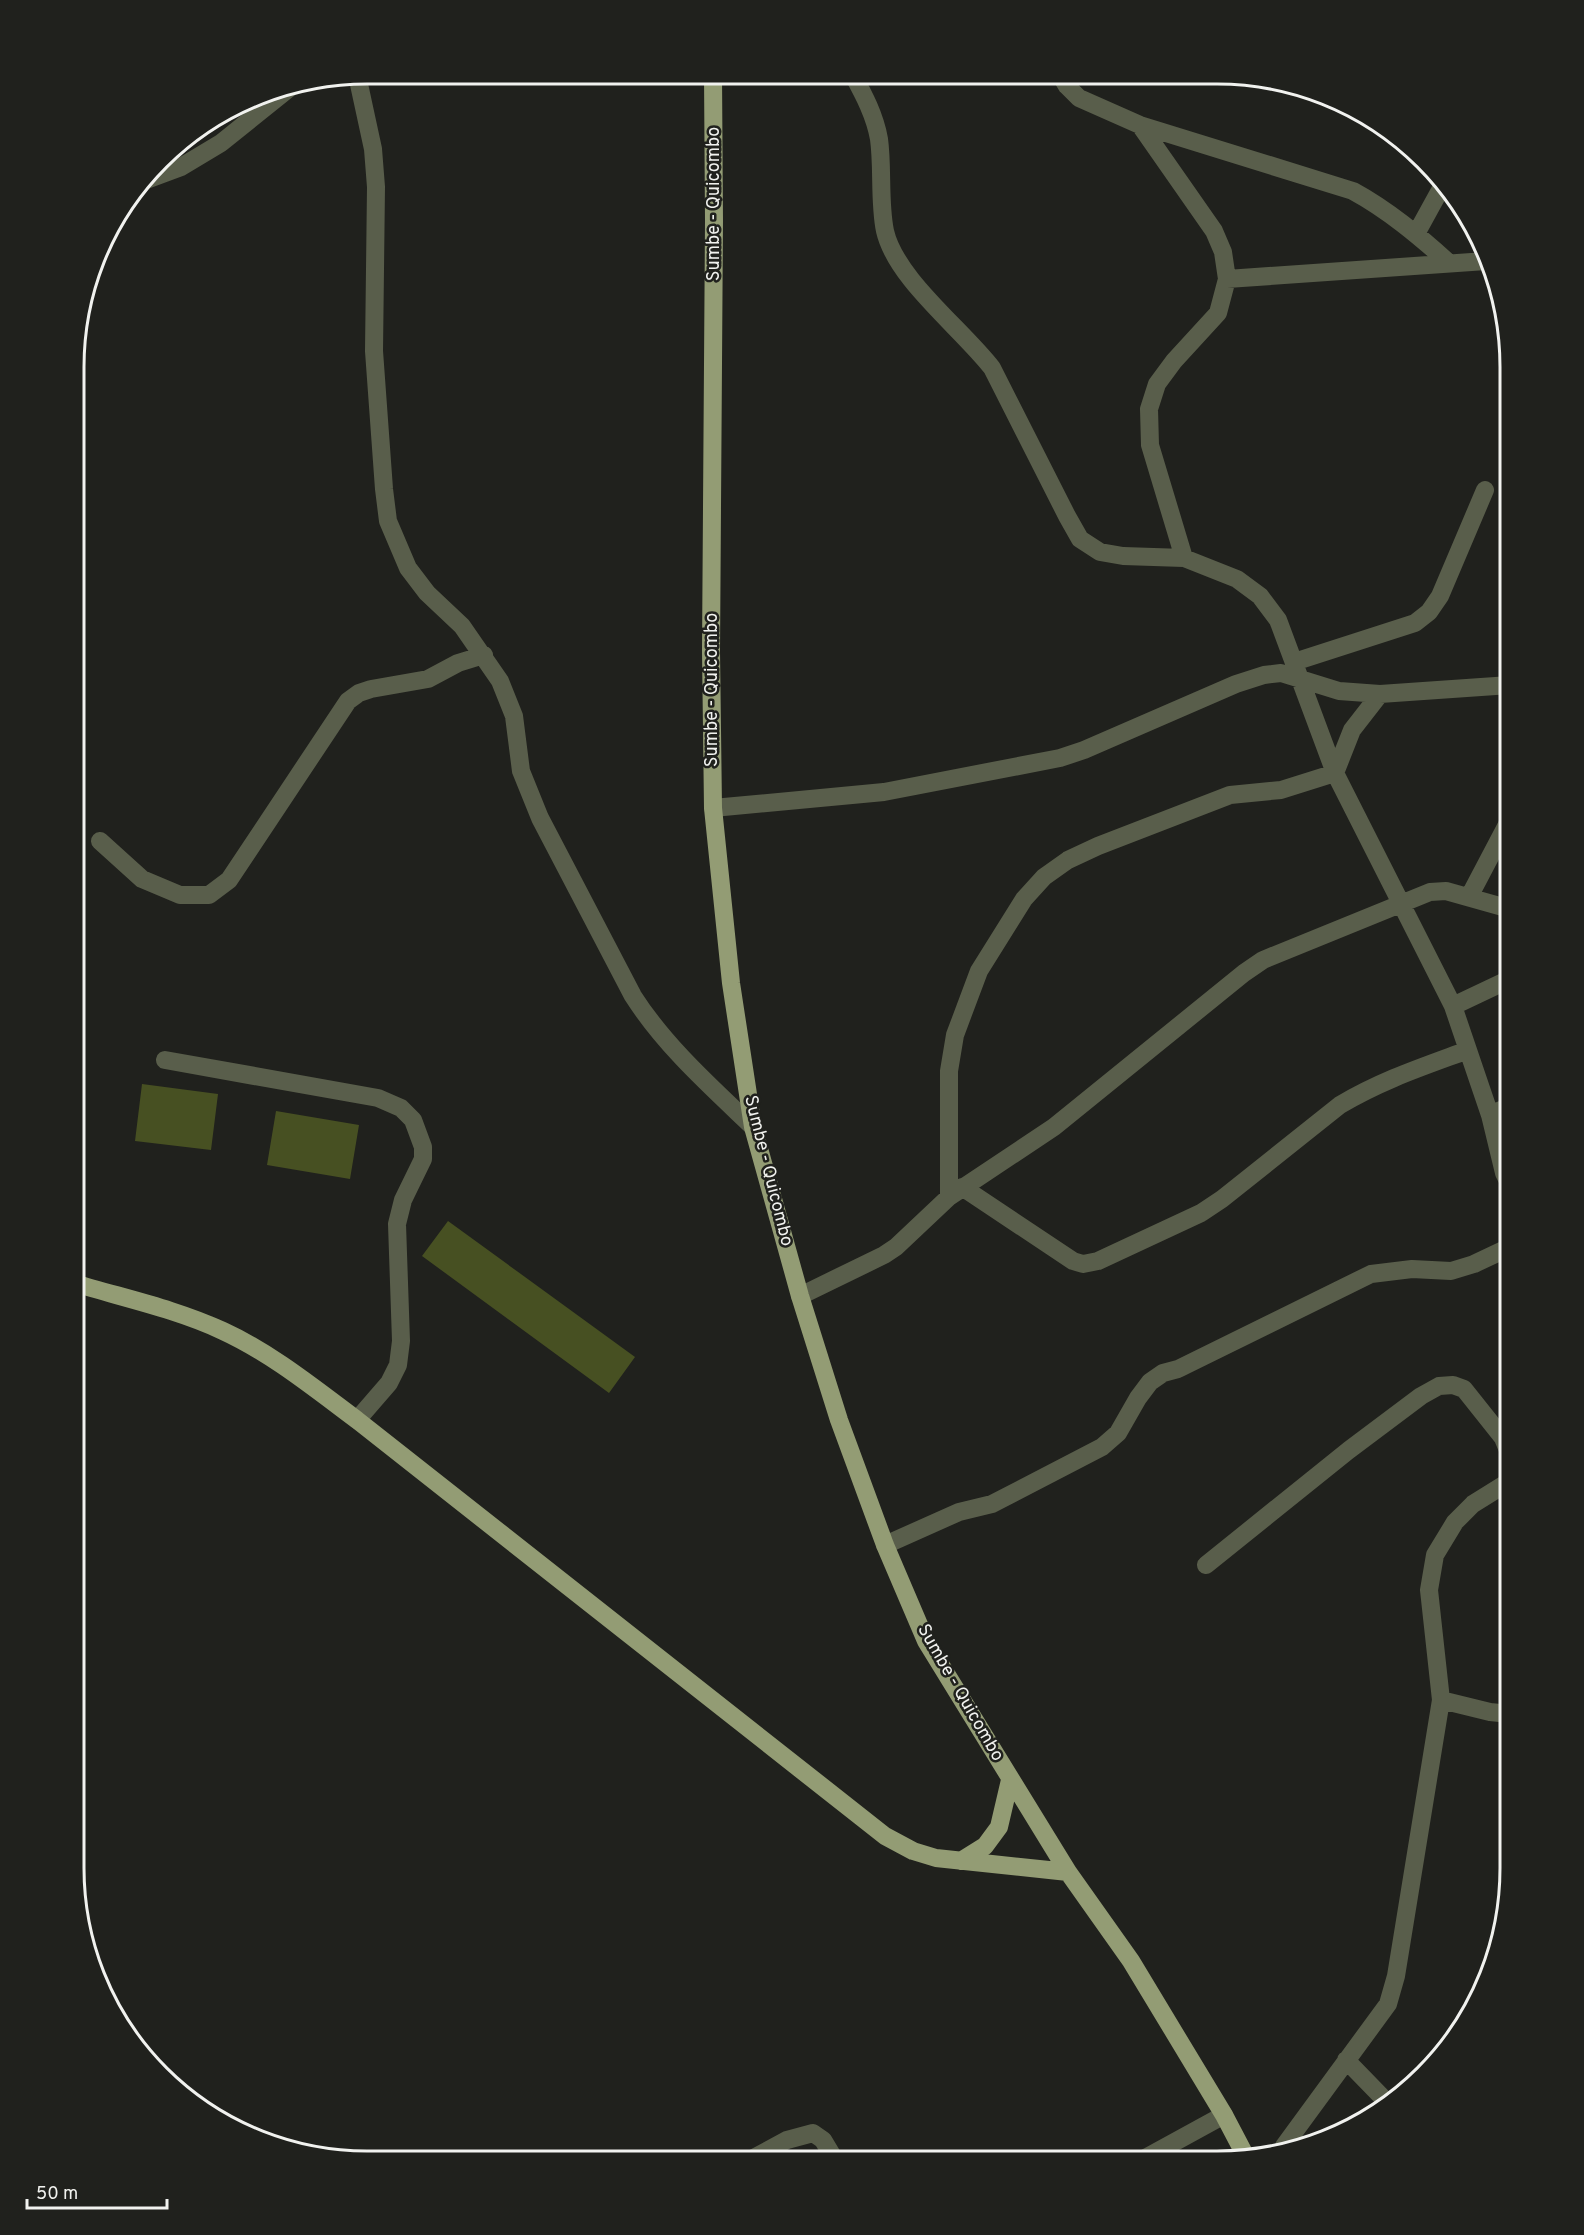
<svg xmlns="http://www.w3.org/2000/svg" width="1584" height="2235" font-family="Overpass,sans-serif">
<style>
.building{fill:#475022}
.lines{fill:none;stroke-linecap:round;stroke-linejoin:round}
.minor{stroke:#595e4b;stroke-width:18}
.major{stroke:#939c74;stroke-width:18}
.labels{text-anchor:middle;dominant-baseline:central;stroke-width:5;stroke-linejoin:round;paint-order:stroke}
.street-label{font-size:18px;fill:#f1f2ef;stroke:#20211d}
.rim{fill:none;stroke:#f1f2ef;stroke-width:3}
</style>
<rect width="100%" height="100%" fill="#20211d"/>
<!-- building -->
<path class="building" d="M142 1084 218 1094 211 1150 135 1141Z
M276 1111 359 1125 350 1179 267 1165Z
M448 1221 635 1357 609 1393 422 1256Z"/>
<g class="lines">
<!-- minor -->
<path class="minor" d="M357 75 373 149 376 187 374 351 384 489 388 521 408 568 427 593 462 626 500 681 514 716 521 771 540 818 633 996C665 1046 710 1086 753 1127
M853 75C864 95 875 116 879 139 883 168 879 202 885 231 896 279 961 328 992 368L1067 516 1080 539 1100 552 1123 556 1184 558 1237 579 1260 596 1278 620 1335 773 1453 1006 1490 1115 1504 1173 1510 1185
M1061 76 1067 86 1079 98 1140 125 1353 191C1388 210 1419 236 1449 263
M1140 125 1214 231 1223 252 1227 279 1218 313 1174 361 1157 384 1149 409 1150 445 1184 558
M146 180 181 167 221 143 292 86
M1416 234 1444 183
M1227 279 1486 261
M1294 662 1415 623 1429 612 1440 596 1485 490
M713 808 884 792 1060 758 1084 750 1236 684 1264 675 1281 673 1339 691 1380 694 1510 685
M100 841 142 879 180 895H209L229 880 348 701 359 693 371 689 428 679 458 663 484 655
M1469 897 1510 819
M1453 1006 1510 979
M165 1060 378 1098 401 1108 413 1120 423 1147V1159L403 1200 397 1224 401 1341 398 1365 389 1383 357 1420
M1490 1115 1510 1106
M962 1187 1073 1261 1083 1264 1098 1261 1201 1213 1222 1199 1340 1105C1382 1080 1422 1067 1468 1050
M949 1197V1071L955 1035 979 971 1024 899 1044 877 1068 860 1098 846 1230 795 1281 790 1335 773 1352 730 1380 694
M800 1296 884 1255 896 1247 949 1197 1054 1127 1244 973 1263 960 1430 892 1446 891 1510 909
M885 1545 959 1512 992 1504 1102 1447 1118 1433 1138 1398 1150 1382 1163 1373 1178 1369 1371 1274 1412 1269 1451 1271 1474 1264 1510 1247
M1206 1565 1349 1450 1421 1396 1439 1386 1453 1385 1464 1389 1503 1438 1510 1455
M1441 1700 1490 1712 1510 1714
M1346 2060 1381 2096 1386 2105
M1284 2146 1388 2004 1396 1976 1441 1700 1429 1590 1435 1555 1455 1522 1473 1504 1510 1481
M750 2160 787 2140 813 2133 823 2140 835 2160
M1140 2161 1224 2115"/>
<!-- major -->
<path class="major" d="M713 74 714 221 711 651 713 808 731 983 753 1127 800 1296 839 1420 885 1545 926 1641 1068 1872 1131 1961 1224 2115 1245 2155
M74 1283C123 1298 176 1309 223 1331 271 1353 314 1388 357 1420L885 1836 913 1851 936 1858 1068 1872
M961 1861 985 1846 999 1827 1010 1780"/>
</g>
<g class="labels">
<!-- street labels -->
<g class="street-label">
<text transform="translate(714 204) rotate(-90)">Sumbe - Quicombo</text>
<text transform="translate(712 690) rotate(-90)">Sumbe - Quicombo</text>
<text transform="translate(768 1171) rotate(76)">Sumbe - Quicombo</text>
<text transform="translate(960 1693) rotate(60)">Sumbe - Quicombo</text>
</g>
</g>
<!-- crop -->
<path d="M0 0H1584V2235H0ZM367 84H1217A283 283 0 0 1 1500 367V1868A283 283 0 0 1 1217 2151H367A283 283 0 0 1 84 1868V367A283 283 0 0 1 367 84Z" fill="#20211d" fill-rule="evenodd"/>
<path class="rim" d="M367 84H1217A283 283 0 0 1 1500 367V1868A283 283 0 0 1 1217 2151H367A283 283 0 0 1 84 1868V367A283 283 0 0 1 367 84Z"/>
<!-- scale -->
<path d="M27 2199v9h140v-9" fill="none" stroke="#f1f2ef" stroke-width="3"/>
<text x="36" y="2199" font-size="18" fill="#f1f2ef" stroke="#20211d" stroke-width="4.5" paint-order="stroke">50 m</text>
</svg>
